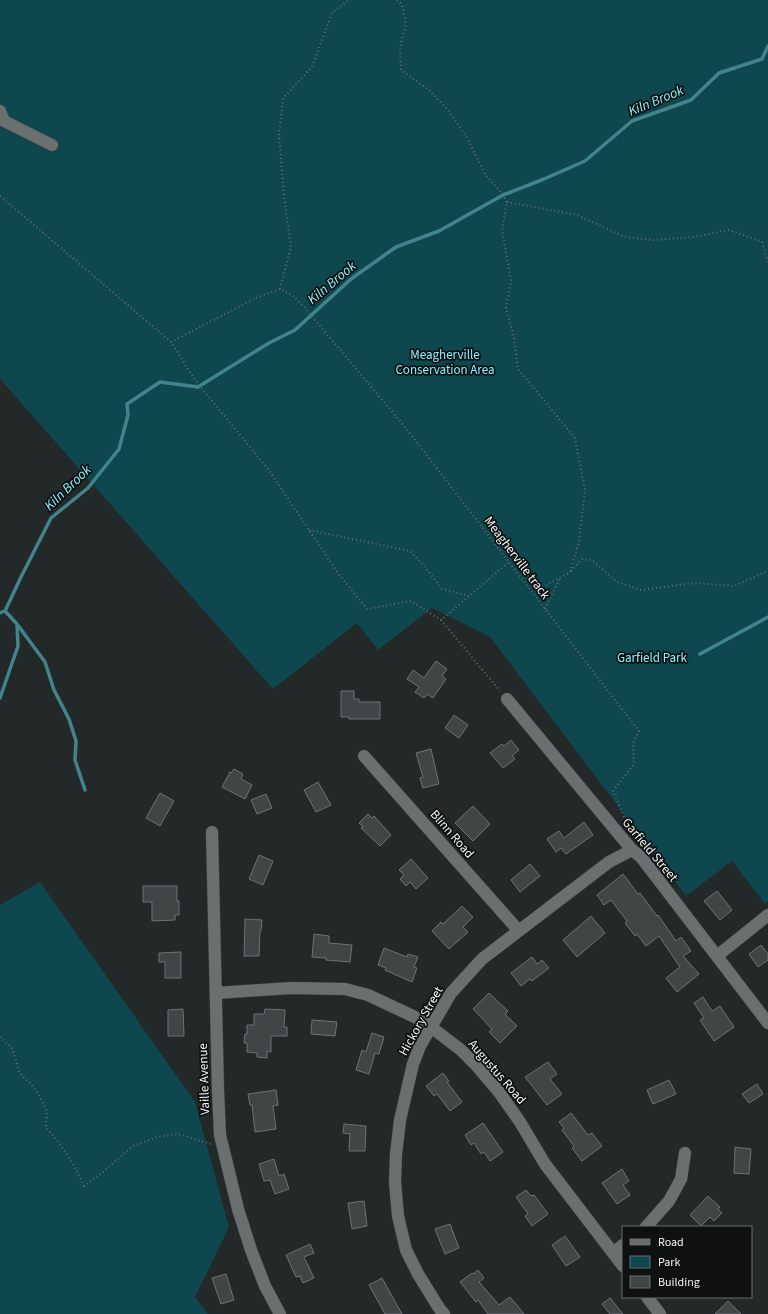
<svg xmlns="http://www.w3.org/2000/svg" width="768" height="1314" font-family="'Source Sans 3',sans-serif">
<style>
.green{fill:#0e474d}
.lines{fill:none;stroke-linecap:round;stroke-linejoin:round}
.stream{stroke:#42848c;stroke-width:3.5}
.building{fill:#404646;stroke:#6d7374}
.minor-casing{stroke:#3e4344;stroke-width:13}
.path{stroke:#676c6c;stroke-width:2;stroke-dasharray:1 3;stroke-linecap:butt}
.minor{stroke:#6a7070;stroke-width:12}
.labels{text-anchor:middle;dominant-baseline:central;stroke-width:3.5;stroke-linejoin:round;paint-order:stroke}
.park-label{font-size:13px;fill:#89f1fe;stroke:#0e1011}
.street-label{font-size:13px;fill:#f1f5f5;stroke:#0e1011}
.water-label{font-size:14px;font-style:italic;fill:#8af2ff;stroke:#0e1011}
</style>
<rect width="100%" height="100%" fill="#232829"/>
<!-- green -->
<path class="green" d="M0 0H768V901L765 904 732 861 686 896 490 637 432 608 378 650 357 623 273 689 0 379Z
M40 882 195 1102 229 1227 195 1297 208 1314H0V905Z"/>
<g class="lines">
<!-- stream -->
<path class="stream" d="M0 613 5 611 21 577 51 518 88 488 119 449 128 415 127 404 160 382 198 387 269 343 295 330 351 279 396 247 439 231 503 195 544 179 585 161 632 121 691 100 719 73 762 59 768 46
M17 624 45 662 54 690 69 719 76 741 75 760 85 790
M700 654 768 617
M0 698 18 646 17 624 5 611"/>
</g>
<!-- building -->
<path class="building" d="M436 661 447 669 442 676 446 679 433 698 427 694 424 698 415 692 419 687 407 679 413 670 424 678Z
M341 691H354V699H359V702H380V719H349V717H341Z
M454 715 468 725 459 738 445 728Z
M511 740 519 750 512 756 515 759 503 768 490 753 502 744 504 746Z
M431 749 439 784 423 788 420 778 423 777 416 753Z
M234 769 243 774 241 779 252 785 245 799 222 787 230 772 231 773Z
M318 782 331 805 316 812 304 790Z
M160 793 174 801 160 826 146 818Z
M266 794 272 808 257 814 251 800Z
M473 806 490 824 473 841 455 823Z
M368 814 372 818 374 816 391 835 380 846 361 828 363 827 359 823Z
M584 822 593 835 566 854 561 848 556 852 547 839 559 831 564 838Z
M259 855 273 861 263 885 249 879Z
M411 859 428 878 416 889 410 882 406 886 400 879 404 875 399 870Z
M530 864 540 876 520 892 511 880Z
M623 874 638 894 640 893 657 916 658 915 676 941 681 937 691 951 683 956 699 974 677 992 666 978 680 967 659 936 646 946 637 934 635 936 625 923 627 921 611 900 604 905 597 895Z
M143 886H177V901H179V915H175V920L152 921V902H143Z
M717 891 732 910 720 920 704 901Z
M462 906 473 917 463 927 468 932 449 949 432 931 441 922 443 924Z
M591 916 605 933 577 957 563 940Z
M245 919 262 920 261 931H260L259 956H244Z
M314 934 329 936V943L352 945 350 962 326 960V958L312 957Z
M761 945 768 954V960L758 967 749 954Z
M384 948 407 957 408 954 418 957 414 967 417 968 412 982 385 970 386 968 378 965Z
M181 952V978H165V962H159V953Z
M532 957 537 964 542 960 549 968 532 981 530 979 521 986 511 973Z
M489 993 508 1011 505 1014 517 1026 500 1043 489 1032 492 1029 473 1009Z
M703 997 712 1011 720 1006 734 1027 714 1041 700 1020 704 1018 694 1003Z
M183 1009 184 1036H168V1010Z
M265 1009 285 1010 284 1027H287V1036H271V1052L267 1051V1058L257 1057V1053L247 1052V1043H244L245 1034H247V1025H254V1014H264Z
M312 1020 337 1022 335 1036 311 1034Z
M372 1033 384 1037 379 1054 375 1053 369 1074 356 1070 362 1050 366 1052Z
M548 1062 557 1074 550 1079 562 1094 547 1105 525 1077Z
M443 1073 449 1081 447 1082 462 1102 450 1111 437 1094 434 1096 426 1086Z
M669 1080 676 1094 653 1104 647 1090Z
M757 1084 763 1094 749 1103 742 1094Z
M276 1090 278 1105 273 1106 276 1129 255 1132 252 1105H250L248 1094Z
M571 1113 588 1135 592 1133 602 1146 582 1161 572 1148 574 1146 562 1130 564 1128 559 1122Z
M483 1123 503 1152 490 1161 484 1152 481 1154 474 1143 471 1145 465 1135Z
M344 1124 366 1126 365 1151H349L350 1134 343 1133Z
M735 1147 751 1149 749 1174 734 1173Z
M274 1159 279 1176 284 1174 289 1189 275 1194 270 1180 264 1181 259 1164Z
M622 1169 629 1181 623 1185 630 1195 617 1204 602 1183Z
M526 1190 531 1196 534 1195 548 1214 532 1226 525 1216 528 1214 516 1197Z
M708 1196 720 1207 718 1209 722 1213 714 1221 710 1217 701 1226 690 1215Z
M364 1201 367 1226 352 1229 348 1203Z
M450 1224 459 1248 445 1254 435 1229Z
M565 1236 580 1257 566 1266 552 1245Z
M310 1244 314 1253 304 1257 314 1278 303 1283 300 1276 296 1277 286 1255Z
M478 1270 484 1278 479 1282 499 1305 510 1297 524 1314H488L478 1300 476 1302 460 1282 472 1273 473 1274Z
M226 1274 234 1300 221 1304 212 1278Z
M382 1278 402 1314H385L369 1285Z
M610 1298 623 1314H610L602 1304Z
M728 1301 741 1314H715Z"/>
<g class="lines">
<defs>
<path id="minor" d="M0 111 4 121 52 145
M507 699 632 850 641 857 768 1023
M364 756 519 931
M212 832 218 1090 220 1135 238 1209 251 1250 265 1286 280 1314
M717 956 768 915
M216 993 291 988 345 989 368 995 419 1019 431 1027 461 1050 476 1065 499 1092 520 1122 545 1164 623 1266
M646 1227 669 1201 681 1179 685 1153
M613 1253 623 1245
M647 1297 660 1314
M444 1314 439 1308 418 1274 406 1250 398 1216 395 1182 396 1154 400 1120 413 1064 420 1046 451 993 482 959 609 862 632 850"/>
</defs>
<!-- minor casing -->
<use href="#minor" class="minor-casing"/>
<!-- path -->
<path class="path" d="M397 0 402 5 406 24 400 47 401 70 429 90 449 111 467 138 486 176 500 191 507 202 502 230 511 280 506 308 514 338 518 369 575 438 585 490 579 542 570 572 533 593
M0 196 171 342 195 380 268 469 338 573 367 609 411 601 441 620 509 562
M507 202 577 215 625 237 653 240 694 237 729 230 762 242 768 262
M280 289 291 247 284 196 279 136 283 98 312 67 332 13 349 0
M171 342 258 297 280 289 292 295 305 308 405 427 639 731 633 743 634 764 613 791 628 826
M309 530 410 551 425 567 442 589 469 596
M571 571 582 559 592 560 617 582 641 590 695 583 734 586 768 571
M545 609 560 578
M441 620 500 691
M0 1037 12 1048 20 1074 32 1085 39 1095 47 1111 46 1128C63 1145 74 1165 84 1186L97 1177 133 1146 157 1137 178 1134 211 1144"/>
<!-- minor -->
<use href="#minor" class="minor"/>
</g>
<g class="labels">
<!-- park labels -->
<g class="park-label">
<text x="445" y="355">Meagherville<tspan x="445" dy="15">Conservation Area</tspan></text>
<text x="652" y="658">Garfield Park</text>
</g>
<!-- street labels -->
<g class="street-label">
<text transform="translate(517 558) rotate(53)">Meagherville track</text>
<text transform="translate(452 834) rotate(49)">Blinn Road</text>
<text transform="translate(650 850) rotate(50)">Garfield Street</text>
<text transform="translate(421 1021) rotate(-61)">Hickory Street</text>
<text transform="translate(497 1072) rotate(49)">Augustus Road</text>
<text transform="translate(204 1079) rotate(-92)">Vaille Avenue</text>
</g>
<!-- water labels -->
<g class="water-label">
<text transform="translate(656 101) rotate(-23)">Kiln Brook</text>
<text transform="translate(332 283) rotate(-40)">Kiln Brook</text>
<text transform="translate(68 488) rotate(-44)">Kiln Brook</text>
</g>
</g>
<!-- legend -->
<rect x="622" y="1226" width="130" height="72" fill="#0e1011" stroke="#696c6c"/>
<rect x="630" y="1239" width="20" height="6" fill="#6a7070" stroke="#696c6c"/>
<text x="658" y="1246" font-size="12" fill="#f1f5f5">Road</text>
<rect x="630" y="1256" width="20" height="12" fill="#0e474d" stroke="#696c6c"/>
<text x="658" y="1266" font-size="12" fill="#f1f5f5">Park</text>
<rect x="630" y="1276" width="20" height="12" fill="#404646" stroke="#696c6c"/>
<text x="658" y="1286" font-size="12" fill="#f1f5f5">Building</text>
</svg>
